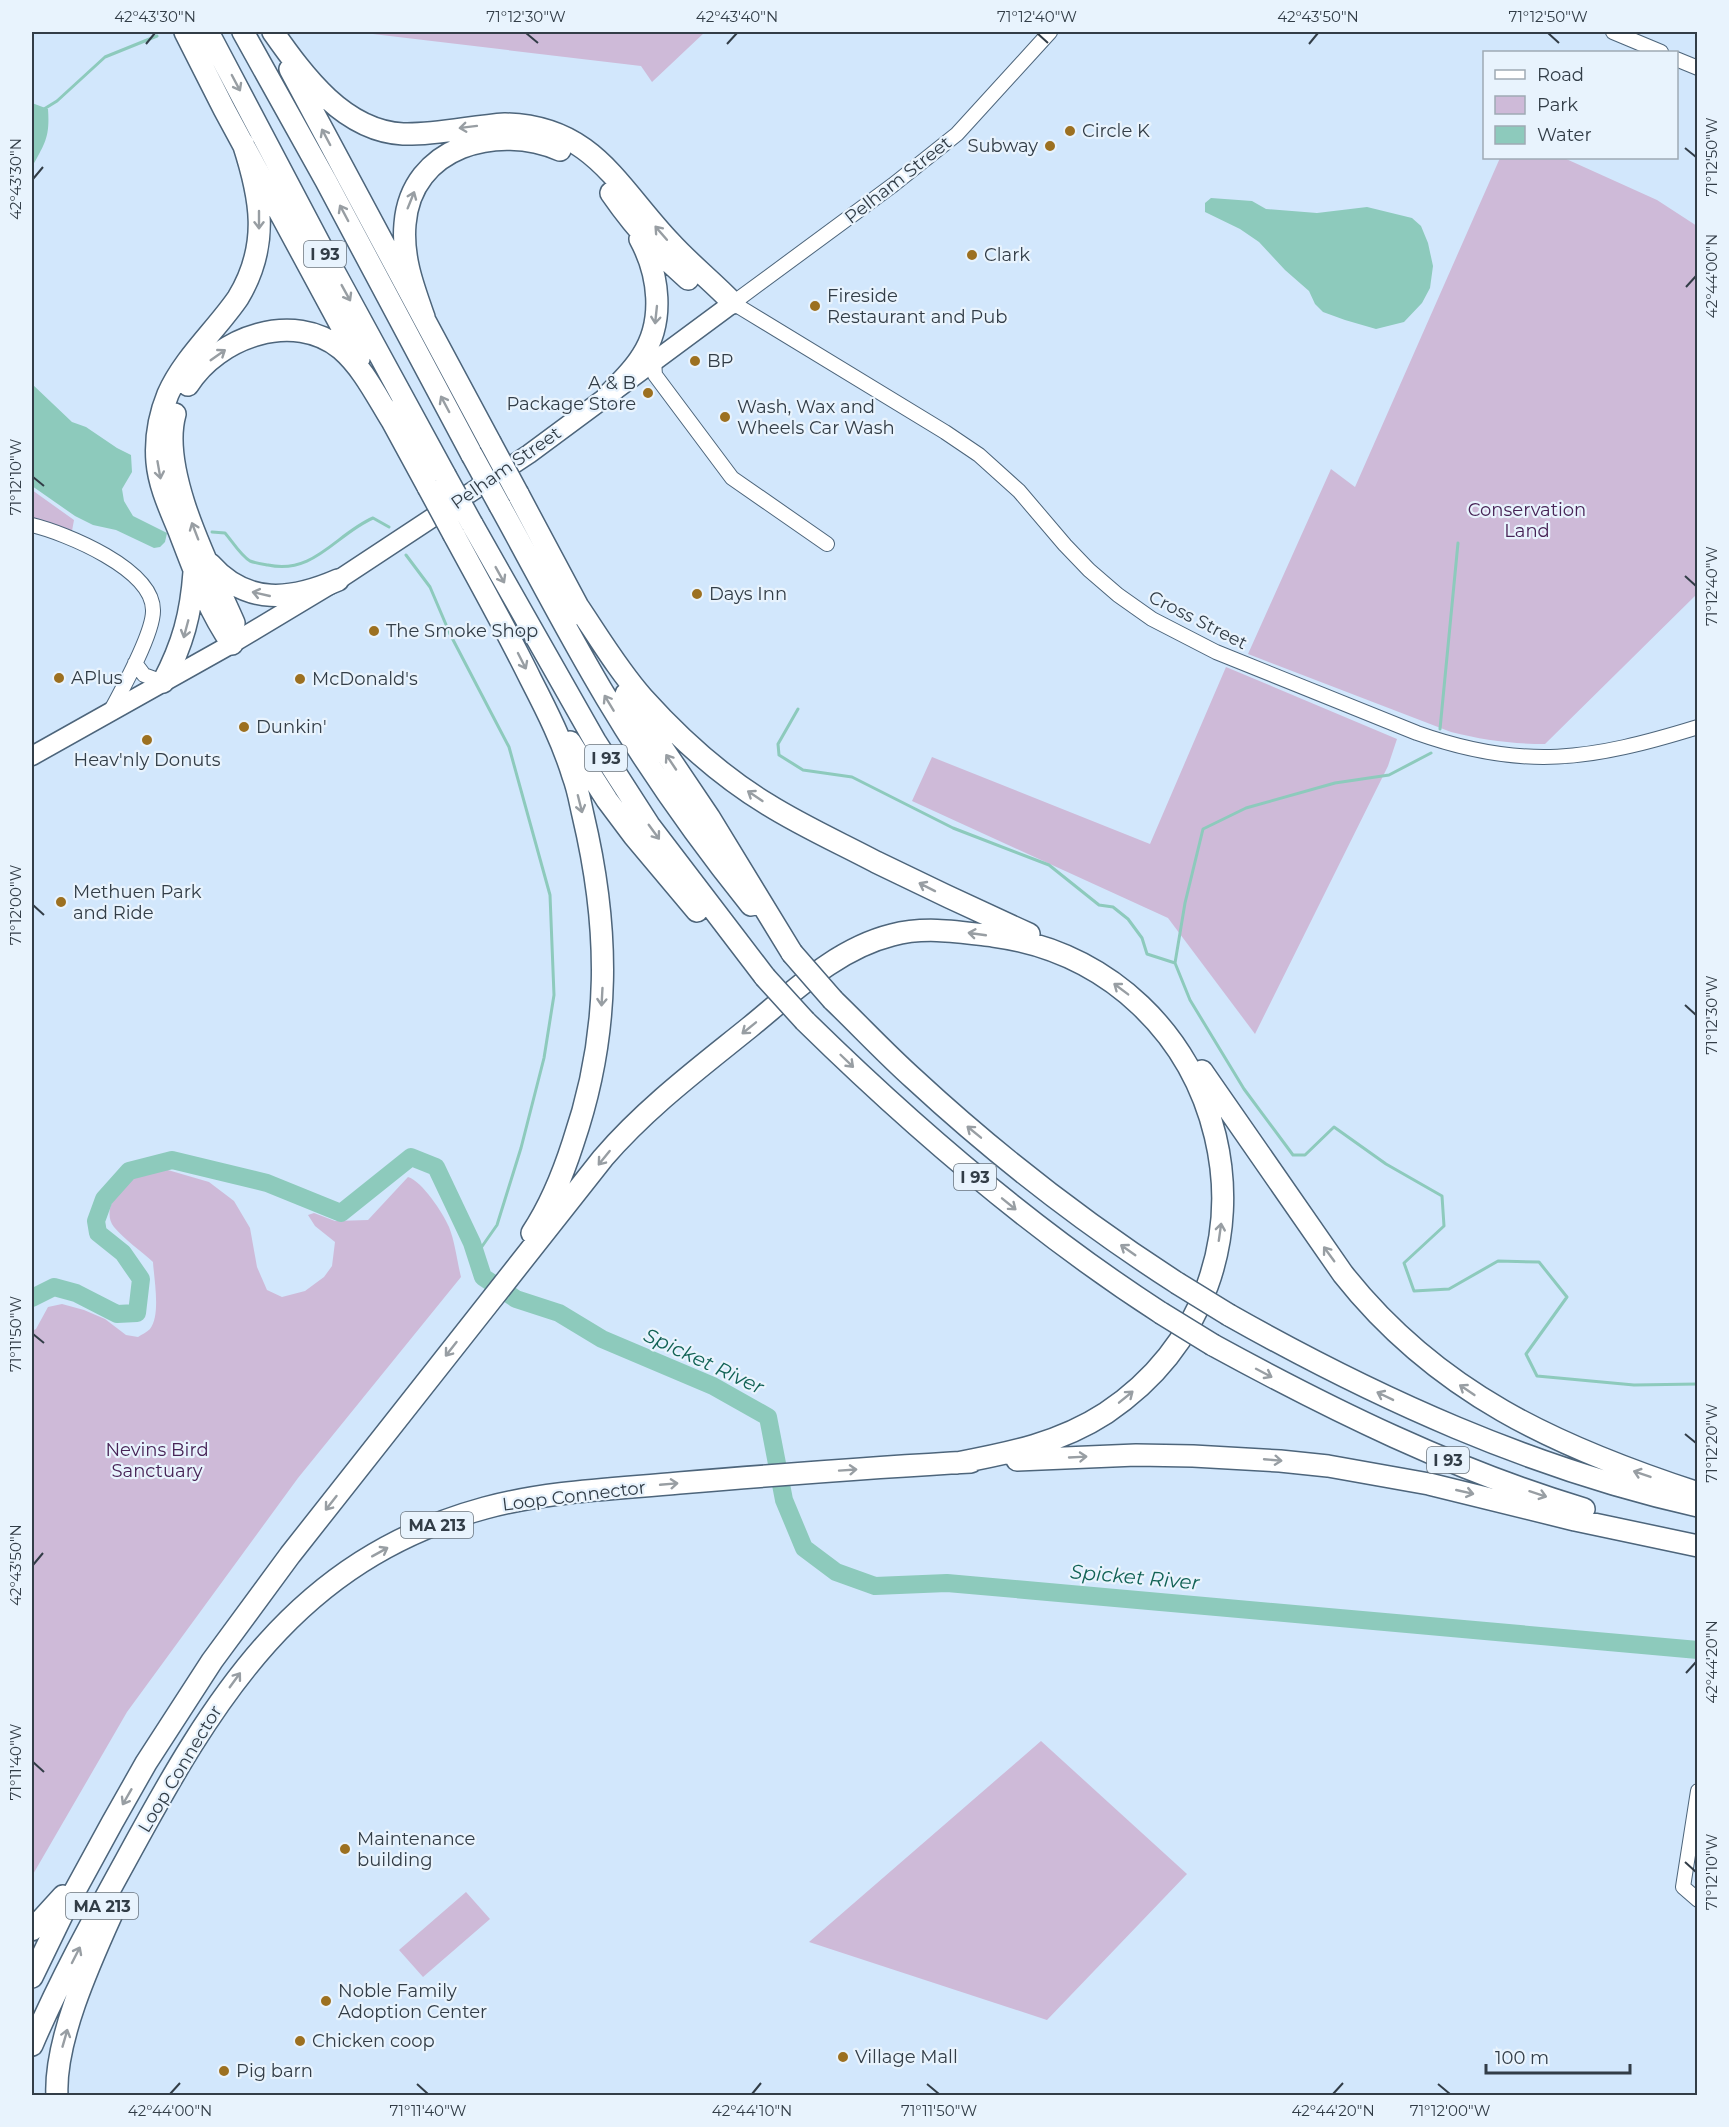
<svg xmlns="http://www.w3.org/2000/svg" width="1729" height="2127" font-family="Montserrat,sans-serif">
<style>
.green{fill:#cebad8}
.water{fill:#8dcabc}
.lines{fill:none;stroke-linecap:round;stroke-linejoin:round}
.stream{stroke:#8dcabc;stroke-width:3}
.river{stroke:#8dcabc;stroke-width:18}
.minor-casing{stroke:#4d657b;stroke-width:16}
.major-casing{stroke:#4d657b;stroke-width:21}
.highway-casing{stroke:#4d657b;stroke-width:24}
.minor{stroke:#fff;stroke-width:14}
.major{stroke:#fff;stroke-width:18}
.highway{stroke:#fff;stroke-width:21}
.highway-bridge-casing{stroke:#4d657b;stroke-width:24;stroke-linecap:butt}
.highway-bridge{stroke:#fff;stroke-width:21}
.oneway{stroke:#989ea3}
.ticks{fill:none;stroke:#323d47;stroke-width:2}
.poi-dot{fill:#9c7020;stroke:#e8f3fd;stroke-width:2}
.labels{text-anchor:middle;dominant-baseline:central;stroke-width:4.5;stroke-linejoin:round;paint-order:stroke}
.shield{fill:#e8f3fd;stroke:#69747e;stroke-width:1.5}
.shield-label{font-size:16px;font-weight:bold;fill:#323d47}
.poi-label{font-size:18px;fill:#323d47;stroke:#e8f3fd;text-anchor:start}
.street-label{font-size:18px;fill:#323d47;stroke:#e8f3fd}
.park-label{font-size:18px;fill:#472356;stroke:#e8f3fd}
.water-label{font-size:20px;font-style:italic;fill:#116255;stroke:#e8f3fd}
.neatline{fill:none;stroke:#323d47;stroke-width:2}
.ticks-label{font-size:15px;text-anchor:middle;fill:#323d47}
</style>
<rect width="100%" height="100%" fill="#d2e7fc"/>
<!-- green -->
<path class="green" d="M356 32H705L652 82 641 66Z
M1500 158H1564L1657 200 1697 226V594L1545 744C1512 744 1483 740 1451 732L1248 654 1331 469 1355 487Z
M32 490 74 520 72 531 32 518Z
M1226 667 1397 739 1388 766 1255 1034 1168 918 912 801 932 757 1150 844Z
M161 1168 209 1182 234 1201 250 1228 257 1267 267 1290 282 1297 305 1291 324 1277 332 1266 335 1242 315 1226 308 1215 314 1213 335 1221 368 1220 408 1177C422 1181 443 1213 449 1227 455 1242 457 1261 461 1277L298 1478 127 1712 32 1876V1331L36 1329 48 1307 62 1304 84 1310 105 1319 126 1335 138 1337C141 1335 147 1332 150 1329 161 1315 154 1279 153 1262 141 1251 124 1239 114 1227 99 1208 125 1179 143 1172 148 1170 155 1169 161 1168Z
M1041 1741 1187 1874 1047 2020 809 1942Z
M466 1892 490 1919 423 1977 399 1950Z"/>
<!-- water -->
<path class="water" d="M32 103 48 109C50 137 45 143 32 167Z
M1211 198 1252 201 1266 209 1317 213 1367 207 1412 218 1421 226 1428 243 1433 266 1430 288 1422 303 1404 322 1376 329 1345 320 1323 312 1315 304 1309 291 1285 270 1259 242 1240 229 1205 212V203Z
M32 384 72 422 86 427 117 448 131 455 132 472 122 489 124 501 133 516 167 533 165 542 160 547 154 548 116 530 93 525 75 516 32 486Z"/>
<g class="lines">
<!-- stream -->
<path class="stream" d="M44 109 57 101 105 57 157 36
M212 532 225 533C232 541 241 556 250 561 255 563 262 564 268 565 314 575 336 534 373 518L389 527
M406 555 430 587 450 634 509 747 550 895 554 995 544 1058 521 1148 497 1225 476 1255
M798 709 778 744 779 755 803 770 852 777 953 828 1049 865 1099 905 1113 907 1128 919 1142 938 1147 954 1175 963
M1440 729 1458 543
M1431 753 1389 775 1335 783 1246 808 1203 829 1185 903 1175 963 1190 1000 1244 1089 1293 1155H1305L1334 1127 1386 1164 1442 1196 1444 1226 1404 1263 1414 1291 1449 1289 1498 1261 1539 1262 1567 1297 1526 1354 1537 1376 1634 1385 1698 1384"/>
<!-- river -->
<path class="river" d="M32 1298 54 1287 76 1293 117 1314 137 1313 141 1279 123 1253 98 1233 96 1221 104 1199 129 1171 172 1160 267 1183 341 1213 411 1157 436 1167 472 1243 483 1277 516 1299 559 1313 602 1339 713 1386 768 1417 784 1500 804 1548 836 1572 875 1586 947 1583 1698 1650"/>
<defs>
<path id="minor" d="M1050 32 957 134 893 185 733 303 945 432 979 455 1019 491 1065 545 1089 570 1118 595 1152 619 1216 652 1417 733C1524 771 1591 760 1698 727
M1613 32 1661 52
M1676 59 1698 68
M654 361 655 375 732 478 827 544
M32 525C65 533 154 569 153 611 153 634 122 690 110 712
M135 663 144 675 163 682
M1698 1791 1683 1887 1698 1900"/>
<path id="major" d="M32 756 228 646 338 580 529 454 733 303"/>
<path id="highway" d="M185 32 224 109 359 359
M208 32 335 273 445 475
M243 32 326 181 472 455
M273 32C304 76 344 131 403 134 437 135 472 126 505 124 593 126 617 186 670 242 690 264 713 282 733 303
M290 69 490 442
M611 193C633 225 658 253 688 279
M424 317C413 286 402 257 405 224 411 146 498 123 560 150
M188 385C218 337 294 310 341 349 363 368 377 397 392 421
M608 395C620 383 633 371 642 356 665 321 659 274 640 239
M385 408 428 487
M175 414C159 472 210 568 234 623
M518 494 583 616
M500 506C536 571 569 636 607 699 650 771 698 839 751 905
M472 524 595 741 649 825 765 977
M454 535C480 583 507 631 531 680 547 711 563 743 573 776 578 789 580 802 583 815 610 929 611 1032 573 1143 563 1174 550 1206 532 1233
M210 564C247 606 292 600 338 580
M577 605C598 636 618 670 643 698 679 738 721 776 767 804 802 826 840 843 876 862 927 887 978 911 1029 934
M232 644C208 610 194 570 179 531 170 509 159 486 157 462 155 438 159 416 168 394 184 358 216 330 238 298 270 245 261 198 243 143
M163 682C183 644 191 614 194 572
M626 694 709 817 792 953
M570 742 607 800 634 836 697 911
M833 1000C860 1026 886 1054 914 1079 995 1154 1084 1223 1177 1283
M805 1021C915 1129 1031 1229 1161 1313
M1202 1071 1343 1274C1437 1393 1557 1447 1698 1493
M1229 1315C1376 1398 1532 1469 1698 1506
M1213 1345C1332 1410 1454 1470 1584 1509
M1017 1460 1136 1455 1193 1456 1280 1461 1328 1466 1429 1484 1575 1520 1698 1546
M32 1930 63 1896
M32 1977 65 1909 112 1823 146 1763 212 1661 290 1555 603 1158C646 1108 698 1069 750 1027 793 992 836 949 892 935 925 926 960 932 993 936 1233 969 1308 1277 1106 1413 1060 1443 1010 1453 957 1463
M32 2045C59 1982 93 1920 126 1860 214 1698 295 1560 485 1508 548 1491 614 1489 679 1483 776 1475 874 1467 971 1462
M57 2096C54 2040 91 1960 114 1909"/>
</defs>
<!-- minor casing -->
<use href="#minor" class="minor-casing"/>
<!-- major casing -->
<use href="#major" class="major-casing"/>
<!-- highway casing -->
<use href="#highway" class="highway-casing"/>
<!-- minor -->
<use href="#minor" class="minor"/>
<!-- major -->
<use href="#major" class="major"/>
<!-- highway -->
<use href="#highway" class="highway"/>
<defs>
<path id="highway-bridge" d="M490 442 518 494
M472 455 500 506
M445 475 472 524
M428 487 454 535
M792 953 833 1000
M765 977 805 1021
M1177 1283 1229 1315
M1161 1313 1213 1345"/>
</defs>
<!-- highway-bridge casing -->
<use href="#highway-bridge" class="highway-bridge-casing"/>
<!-- highway-bridge -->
<use href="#highway-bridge" class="highway-bridge"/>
</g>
<!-- one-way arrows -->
<defs><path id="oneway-shaft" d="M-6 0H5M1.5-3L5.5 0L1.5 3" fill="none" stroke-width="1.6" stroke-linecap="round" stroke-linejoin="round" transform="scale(1.5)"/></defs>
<g class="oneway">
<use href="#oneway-shaft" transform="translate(236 83) rotate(62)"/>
<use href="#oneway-shaft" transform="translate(468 127) rotate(173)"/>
<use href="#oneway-shaft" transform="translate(326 137) rotate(-118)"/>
<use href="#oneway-shaft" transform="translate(411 200) rotate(-68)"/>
<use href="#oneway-shaft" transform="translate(344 213) rotate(-118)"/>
<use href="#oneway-shaft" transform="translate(259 220) rotate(90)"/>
<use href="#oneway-shaft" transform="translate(661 233) rotate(-131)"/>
<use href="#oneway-shaft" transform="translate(346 293) rotate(61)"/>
<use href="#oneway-shaft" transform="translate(656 315) rotate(96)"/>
<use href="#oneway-shaft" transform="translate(218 355) rotate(-35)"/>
<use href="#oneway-shaft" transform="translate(445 404) rotate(-118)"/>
<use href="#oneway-shaft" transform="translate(159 470) rotate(80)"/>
<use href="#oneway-shaft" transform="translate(195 531) rotate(-111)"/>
<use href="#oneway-shaft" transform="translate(500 575) rotate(61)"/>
<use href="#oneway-shaft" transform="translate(261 594) rotate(-167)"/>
<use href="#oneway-shaft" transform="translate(186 629) rotate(105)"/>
<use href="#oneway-shaft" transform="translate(522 661) rotate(63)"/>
<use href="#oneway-shaft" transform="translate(609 703) rotate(-121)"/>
<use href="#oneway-shaft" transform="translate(671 762) rotate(-124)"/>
<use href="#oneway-shaft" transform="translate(755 796) rotate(-146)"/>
<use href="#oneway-shaft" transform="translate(580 804) rotate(76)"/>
<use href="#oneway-shaft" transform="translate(654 832) rotate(54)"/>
<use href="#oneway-shaft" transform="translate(927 887) rotate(-153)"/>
<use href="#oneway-shaft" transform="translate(977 934) rotate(-172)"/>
<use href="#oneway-shaft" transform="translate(1121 989) rotate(-143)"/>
<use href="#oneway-shaft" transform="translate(602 997) rotate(93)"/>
<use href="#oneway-shaft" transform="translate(749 1028) rotate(141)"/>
<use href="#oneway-shaft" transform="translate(847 1061) rotate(44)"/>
<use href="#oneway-shaft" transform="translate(974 1132) rotate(-141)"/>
<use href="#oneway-shaft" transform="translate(604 1158) rotate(129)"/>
<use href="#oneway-shaft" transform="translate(1009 1204) rotate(39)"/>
<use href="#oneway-shaft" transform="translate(1220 1232) rotate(-82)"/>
<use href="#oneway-shaft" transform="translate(1128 1250) rotate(-145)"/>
<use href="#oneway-shaft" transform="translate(1329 1254) rotate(-126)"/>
<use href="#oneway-shaft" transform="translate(451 1349) rotate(128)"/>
<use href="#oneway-shaft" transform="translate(1264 1373) rotate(28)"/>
<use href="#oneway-shaft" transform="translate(1467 1390) rotate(-146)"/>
<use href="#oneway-shaft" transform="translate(1385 1396) rotate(-154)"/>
<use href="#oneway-shaft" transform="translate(1126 1397) rotate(-39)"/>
<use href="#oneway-shaft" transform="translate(1078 1457) rotate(-3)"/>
<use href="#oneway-shaft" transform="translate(1273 1460) rotate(5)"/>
<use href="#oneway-shaft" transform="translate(848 1470) rotate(-4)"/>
<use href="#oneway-shaft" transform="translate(1642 1474) rotate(-161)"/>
<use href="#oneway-shaft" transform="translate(669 1484) rotate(-5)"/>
<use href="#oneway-shaft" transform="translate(1465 1492) rotate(13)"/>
<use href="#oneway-shaft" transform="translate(1538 1494) rotate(18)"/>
<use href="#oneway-shaft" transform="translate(331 1503) rotate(128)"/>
<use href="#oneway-shaft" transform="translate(380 1552) rotate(-29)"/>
<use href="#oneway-shaft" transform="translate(235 1680) rotate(-54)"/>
<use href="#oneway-shaft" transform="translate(127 1797) rotate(120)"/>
<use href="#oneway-shaft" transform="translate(76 1955) rotate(-63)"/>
<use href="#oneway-shaft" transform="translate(65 2038) rotate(-74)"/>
</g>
<!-- ticks -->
<path class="ticks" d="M526 33 538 43M1037 33 1048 43M1548 33 1559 43M146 44 155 33M727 44 737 33M1309 44 1318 33M1685 148 1696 157M33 179 43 167M1686 287 1696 276M33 477 44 486M1685 576 1696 586M33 905 44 915M1685 1005 1696 1015M33 1334 44 1343M1685 1434 1696 1443M33 1565 43 1553M1686 1673 1696 1662M33 1762 44 1772M1685 1862 1696 1872M417 2084 428 2094M927 2084 939 2094M1438 2084 1450 2094M170 2094 180 2083M752 2094 761 2083M1333 2094 1343 2083"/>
<!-- markers -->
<g class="poi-dot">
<circle cx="1070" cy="131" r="6"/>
<circle cx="1050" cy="146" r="6"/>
<circle cx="972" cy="255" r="6"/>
<circle cx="815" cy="306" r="6"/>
<circle cx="695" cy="361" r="6"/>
<circle cx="648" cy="393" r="6"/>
<circle cx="725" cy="417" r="6"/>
<circle cx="697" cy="594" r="6"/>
<circle cx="374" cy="631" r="6"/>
<circle cx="59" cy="678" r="6"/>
<circle cx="300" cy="679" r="6"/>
<circle cx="244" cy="727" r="6"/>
<circle cx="147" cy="740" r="6"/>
<circle cx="61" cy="902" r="6"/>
<circle cx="345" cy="1849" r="6"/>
<circle cx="326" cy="2001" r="6"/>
<circle cx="300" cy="2041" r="6"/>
<circle cx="843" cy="2057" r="6"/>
<circle cx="224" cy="2071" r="6"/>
</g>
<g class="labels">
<!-- shield labels -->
<g class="shield">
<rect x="304" y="241" width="42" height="26" rx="4.5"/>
<rect x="585" y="745" width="42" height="26" rx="4.5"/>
<rect x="954" y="1164" width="42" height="26" rx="4.5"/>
<rect x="1427" y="1447" width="42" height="26" rx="4.5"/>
<rect x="401" y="1512" width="72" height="26" rx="4.5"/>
<rect x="66" y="1893" width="72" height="26" rx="4.5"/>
</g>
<g class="shield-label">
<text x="325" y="254">I 93</text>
<text x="606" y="758">I 93</text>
<text x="975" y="1177">I 93</text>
<text x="1448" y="1460">I 93</text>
<text x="437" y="1525">MA 213</text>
<text x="102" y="1906">MA 213</text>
</g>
<!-- poi labels -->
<g class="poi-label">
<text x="1082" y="131">Circle K</text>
<text x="1038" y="146" text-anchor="end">Subway</text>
<text x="984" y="255">Clark</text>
<text x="827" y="296">Fireside<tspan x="827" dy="21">Restaurant and Pub</tspan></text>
<text x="707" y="361">BP</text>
<text x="636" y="383" text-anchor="end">A &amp; B<tspan x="636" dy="21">Package Store</tspan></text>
<text x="737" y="407">Wash, Wax and<tspan x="737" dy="21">Wheels Car Wash</tspan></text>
<text x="709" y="594">Days Inn</text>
<text x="386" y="631">The Smoke Shop</text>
<text x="71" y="678">APlus</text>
<text x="312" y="679">McDonald's</text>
<text x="256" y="727">Dunkin'</text>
<text x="147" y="760" text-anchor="middle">Heav'nly Donuts</text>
<text x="73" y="892">Methuen Park<tspan x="73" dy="21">and Ride</tspan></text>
<text x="357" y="1839">Maintenance<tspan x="357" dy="21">building</tspan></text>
<text x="338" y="1991">Noble Family<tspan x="338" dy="21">Adoption Center</tspan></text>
<text x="312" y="2041">Chicken coop</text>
<text x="855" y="2057">Village Mall</text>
<text x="236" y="2071">Pig barn</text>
</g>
<!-- street labels -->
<g class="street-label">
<text transform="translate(898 180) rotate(-38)">Pelham Street</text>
<text transform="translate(506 468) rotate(-35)">Pelham Street</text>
<text transform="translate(1198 620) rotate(27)">Cross Street</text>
<text transform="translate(574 1496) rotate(-7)">Loop Connector</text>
<text transform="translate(180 1769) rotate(-59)">Loop Connector</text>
</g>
<!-- park labels -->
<g class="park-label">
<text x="1527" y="510">Conservation<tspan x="1527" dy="21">Land</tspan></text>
<text x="157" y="1450">Nevins Bird<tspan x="157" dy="21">Sanctuary</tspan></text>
</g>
<!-- water labels -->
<g class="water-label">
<text transform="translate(704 1361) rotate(25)">Spicket River</text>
<text transform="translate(1135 1577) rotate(5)">Spicket River</text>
</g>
</g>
<!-- border -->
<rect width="1729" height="2127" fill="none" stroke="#e8f3fd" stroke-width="66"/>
<!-- legend -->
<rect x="1483" y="51" width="195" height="108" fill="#e8f3fd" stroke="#9faab4" stroke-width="1.5"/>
<rect x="1495" y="70" width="30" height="9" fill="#ffffff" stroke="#9faab4" stroke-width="1.5"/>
<text x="1537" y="81" font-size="18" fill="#323d47">Road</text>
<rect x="1495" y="96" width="30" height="18" fill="#cebad8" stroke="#9faab4" stroke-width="1.5"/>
<text x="1537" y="111" font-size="18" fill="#323d47">Park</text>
<rect x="1495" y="126" width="30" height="18" fill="#8dcabc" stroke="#9faab4" stroke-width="1.5"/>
<text x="1537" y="141" font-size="18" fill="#323d47">Water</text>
<!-- scale -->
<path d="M1486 2064v9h144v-9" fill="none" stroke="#323d47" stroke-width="3"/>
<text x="1495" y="2064" font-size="18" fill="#323d47" stroke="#e8f3fd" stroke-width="4.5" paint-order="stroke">100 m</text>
<rect x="33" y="33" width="1663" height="2061" class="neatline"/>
<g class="ticks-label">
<text x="155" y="22">42°43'30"N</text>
<text x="526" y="22">71°12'30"W</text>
<text x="737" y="22">42°43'40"N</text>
<text x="1037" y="22">71°12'40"W</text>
<text x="1318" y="22">42°43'50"N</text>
<text x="1548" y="22">71°12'50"W</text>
<text transform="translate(1712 157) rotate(-90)" y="5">71°12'50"W</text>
<text transform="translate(16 179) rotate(-90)" y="5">42°43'30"N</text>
<text transform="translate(1712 276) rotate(-90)" y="5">42°44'00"N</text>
<text transform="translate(16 477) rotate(-90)" y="5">71°12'10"W</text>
<text transform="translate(1712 586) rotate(-90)" y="5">71°12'40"W</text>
<text transform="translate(16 905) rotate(-90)" y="5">71°12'00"W</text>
<text transform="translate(1712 1015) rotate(-90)" y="5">71°12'30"W</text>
<text transform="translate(16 1334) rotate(-90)" y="5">71°11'50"W</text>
<text transform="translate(1712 1443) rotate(-90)" y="5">71°12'20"W</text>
<text transform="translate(16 1565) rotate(-90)" y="5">42°43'50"N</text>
<text transform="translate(1712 1662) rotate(-90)" y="5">42°44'20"N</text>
<text transform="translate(16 1762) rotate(-90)" y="5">71°11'40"W</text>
<text transform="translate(1712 1872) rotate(-90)" y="5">71°12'10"W</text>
<text x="170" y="2116">42°44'00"N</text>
<text x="428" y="2116">71°11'40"W</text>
<text x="752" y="2116">42°44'10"N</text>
<text x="939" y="2116">71°11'50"W</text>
<text x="1333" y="2116">42°44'20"N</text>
<text x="1450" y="2116">71°12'00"W</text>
</g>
</svg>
